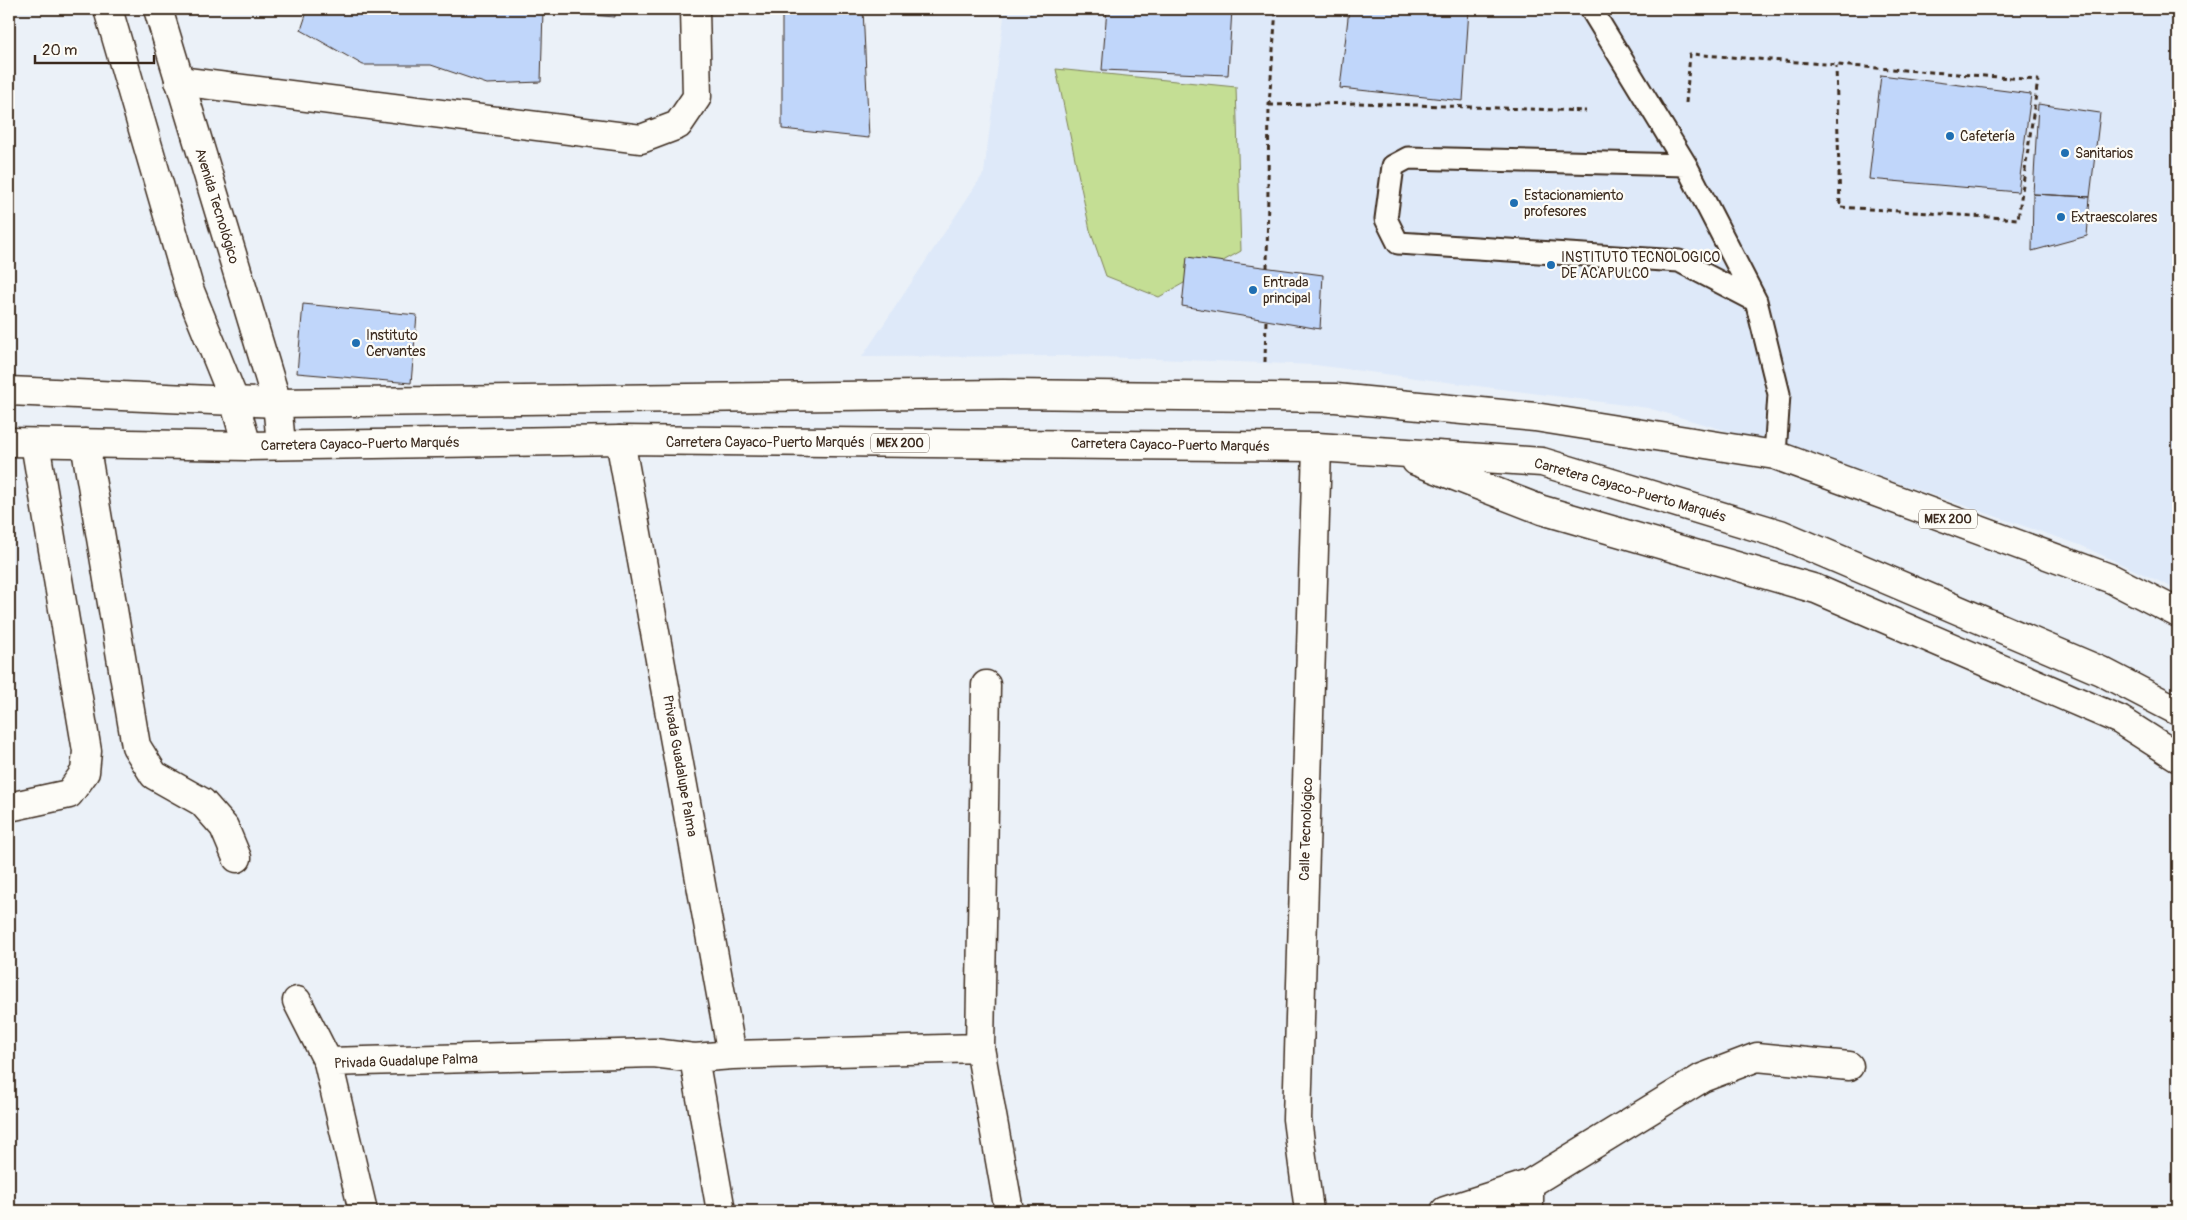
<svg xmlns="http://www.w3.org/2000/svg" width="2187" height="1220" font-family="Pangolin,sans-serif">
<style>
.built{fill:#dee9f9}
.green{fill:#c4de94;stroke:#808459}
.building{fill:#c0d6fa;stroke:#3b2a1e}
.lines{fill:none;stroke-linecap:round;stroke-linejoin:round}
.service-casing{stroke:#3b2a1e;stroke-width:25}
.minor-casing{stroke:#3b2a1e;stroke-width:31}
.secondary-casing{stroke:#3b2a1e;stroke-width:31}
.primary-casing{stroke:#3b2a1e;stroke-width:31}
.path{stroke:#3b2a1e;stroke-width:3;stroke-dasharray:5 4;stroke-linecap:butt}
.service{stroke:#fdfcf7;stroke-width:21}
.minor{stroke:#fdfcf7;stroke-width:28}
.secondary{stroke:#fdfcf7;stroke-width:28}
.primary{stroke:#fdfcf7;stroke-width:28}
.poi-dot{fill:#1f6fb2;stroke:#fdfcf7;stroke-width:2}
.labels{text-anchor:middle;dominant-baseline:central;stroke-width:4.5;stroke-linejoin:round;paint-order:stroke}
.shield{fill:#fdfcf7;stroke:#75695f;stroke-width:1}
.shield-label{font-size:12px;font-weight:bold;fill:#3b2a1e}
.poi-label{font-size:14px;fill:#3b2a1e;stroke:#fdfcf7;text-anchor:start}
.street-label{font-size:14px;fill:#3b2a1e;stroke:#fdfcf7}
</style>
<rect width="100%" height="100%" fill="#ebf1f8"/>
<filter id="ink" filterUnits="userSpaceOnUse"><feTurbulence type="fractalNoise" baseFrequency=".02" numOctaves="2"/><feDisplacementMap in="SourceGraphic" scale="10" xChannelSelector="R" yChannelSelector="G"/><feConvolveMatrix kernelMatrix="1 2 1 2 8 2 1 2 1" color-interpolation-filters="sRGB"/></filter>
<g filter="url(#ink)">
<!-- built -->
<path class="built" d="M1005 9H2178V590L2080 545 1848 466 1648 408 1315 365 1075 356 862 357 984 173Z"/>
<!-- green -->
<path class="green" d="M1056 69 1236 87 1241 251 1159 297 1106 276 1090 230Z"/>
<!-- building -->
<path class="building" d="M308 9H543L541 82 487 84 431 65H363L301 30Z
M554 9H615V17L554 12Z
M782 9H863L869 138 782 129Z
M1107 9H1232L1228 75 1102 70Z
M1349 9H1469L1463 101 1340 88Z
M1881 75 2031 94 2018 192 1869 179Z
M2038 104 2100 113 2090 197 2033 194Z
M2033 194 2090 197 2087 236 2032 251Z
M1187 257 1323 275 1320 329 1182 306Z
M303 304 417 315 411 383 297 373Z"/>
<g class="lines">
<defs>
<path id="service" d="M1591 9 1686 165 1756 301 1779 394 1775 455
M1686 165 1408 158 1393 166 1386 219 1398 243 1679 261 1756 301"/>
<path id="minor" d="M179 81 641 139 678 125 697 97 695 9
M620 440 732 1055
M85 443 136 746 154 775 202 802 224 827 237 858
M986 685 980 1048 1009 1211
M9 807 69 794 85 772 87 751 35 443
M297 1001 328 1062 363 1211
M694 1058 721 1211
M328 1062 654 1053 694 1058 732 1055 980 1048
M1309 1211 1297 1119 1317 447
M1445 1211 1529 1184 1702 1078 1757 1057 1849 1066
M1529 1211V1184"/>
<path id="secondary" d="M108 9 190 291 234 400 247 446
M158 9 277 403 281 444"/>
<path id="primary" d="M9 391 277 403 1003 394 1264 397 1336 398 1535 417 1775 455 2112 579 2178 613
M9 442 247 446 620 440 1317 447 1542 462 1780 534 2101 671 2178 711
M1416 461 1542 510 1816 589 2120 720 2178 757"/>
</defs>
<!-- service casing -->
<use href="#service" class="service-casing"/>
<!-- minor casing -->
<use href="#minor" class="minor-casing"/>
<!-- secondary casing -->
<use href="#secondary" class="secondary-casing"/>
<!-- primary casing -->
<use href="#primary" class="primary-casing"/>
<!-- path -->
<path class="path" d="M1686 103 1690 54 2038 80 2018 219 1840 207 1836 66
M1269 105 1358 103 1586 111
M1267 268 1269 105 1276 9
M1265 362 1266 319"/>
<!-- service -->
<use href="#service" class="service"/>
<!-- minor -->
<use href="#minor" class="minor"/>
<!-- secondary -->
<use href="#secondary" class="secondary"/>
<!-- primary -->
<use href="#primary" class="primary"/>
</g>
</g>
<!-- markers -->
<g class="poi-dot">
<circle cx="1950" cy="136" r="5"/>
<circle cx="2065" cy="153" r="5"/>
<circle cx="1514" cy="203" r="5"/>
<circle cx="2061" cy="217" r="5"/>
<circle cx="1551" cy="265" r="5"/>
<circle cx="1253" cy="290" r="5"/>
<circle cx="356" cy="343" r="5"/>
</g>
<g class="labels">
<!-- shield labels -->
<g class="shield">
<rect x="871" y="433.5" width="58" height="19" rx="4"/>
<rect x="1919" y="509.5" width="58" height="19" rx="4"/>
</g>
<g class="shield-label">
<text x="900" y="443">MEX 200</text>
<text x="1948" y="519">MEX 200</text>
</g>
<!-- poi labels -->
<g class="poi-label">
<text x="1960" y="136">Cafetería</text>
<text x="2075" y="153">Sanitarios</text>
<text x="1524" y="195">Estacionamiento<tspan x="1524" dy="16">profesores</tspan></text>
<text x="2071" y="217">Extraescolares</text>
<text x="1561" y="257">INSTITUTO TECNOLOGICO<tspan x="1561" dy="16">DE ACAPULCO</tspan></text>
<text x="1263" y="282">Entrada<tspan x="1263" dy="16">principal</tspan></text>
<text x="366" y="335">Instituto<tspan x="366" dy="16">Cervantes</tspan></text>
</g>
<!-- street labels -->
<g class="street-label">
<text transform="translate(217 206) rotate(73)">Avenida Tecnológico</text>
<text x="765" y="442">Carretera Cayaco-Puerto Marqués</text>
<text transform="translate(360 444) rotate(-1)">Carretera Cayaco-Puerto Marqués</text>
<text transform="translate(1170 445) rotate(1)">Carretera Cayaco-Puerto Marqués</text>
<text transform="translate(1630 490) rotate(16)">Carretera Cayaco-Puerto Marqués</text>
<text transform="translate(680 766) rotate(80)">Privada Guadalupe Palma</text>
<text transform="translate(1306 829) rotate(-88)">Calle Tecnológico</text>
<text transform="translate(406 1061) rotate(-2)">Privada Guadalupe Palma</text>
</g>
</g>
<!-- margin -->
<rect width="2187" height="1220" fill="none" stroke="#fdfcf7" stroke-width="30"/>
<rect x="15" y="15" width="2157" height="1190" fill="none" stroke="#3b2a1e" stroke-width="2" filter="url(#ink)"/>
<!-- scale -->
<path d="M35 55v8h119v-8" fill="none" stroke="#3b2a1e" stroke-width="2.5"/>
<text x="42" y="55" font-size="15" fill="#3b2a1e" stroke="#fdfcf7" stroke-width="4" paint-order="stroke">20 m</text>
</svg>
